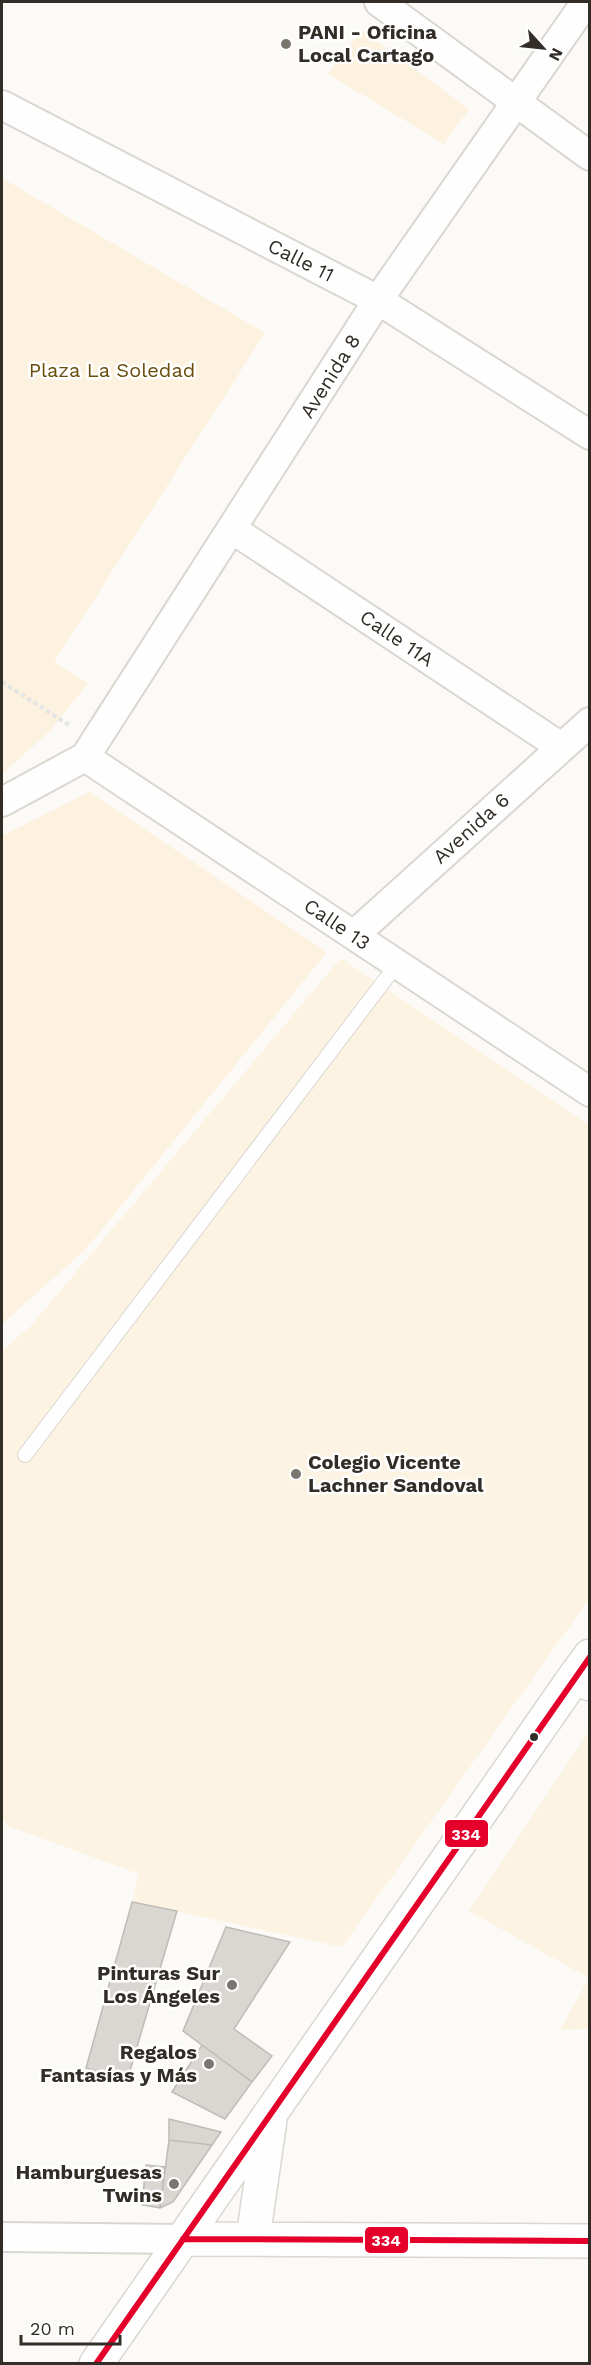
<svg xmlns="http://www.w3.org/2000/svg" width="591" height="2365" font-family="'Work Sans',sans-serif">
<style>
.built{fill:#fcf3e3}
.green{fill:#fcf2df}
.building{fill:#dad7d2;stroke:#bebcb7;stroke-width:1.5}
.lines{fill:none;stroke-linecap:round;stroke-linejoin:round}
.service-casing{stroke:#dad7d2;stroke-width:16}
.minor-casing{stroke:#dad7d2;stroke-width:32}
.tertiary-casing{stroke:#dad7d2;stroke-width:36}
.primary-casing{stroke:#dad7d2;stroke-width:36}
.path{stroke:#e5e5e3;stroke-width:4;stroke-dasharray:4.5 3;stroke-linecap:butt}
.service{stroke:#fffefe;stroke-width:14}
.minor{stroke:#fffefe;stroke-width:28}
.tertiary{stroke:#fffefe;stroke-width:33}
.primary{stroke:#fffefe;stroke-width:33}
.bus-1-casing{stroke:#fff;stroke-width:10}
.bus-1{stroke:#e4002b;stroke-width:6}
.poi-dot{fill:#79756f;stroke:#fff;stroke-width:2}
.bus-dot{fill:#322e27;stroke:#fff;stroke-width:2}
.labels{text-anchor:middle;dominant-baseline:central;stroke-width:5;stroke-linejoin:round;paint-order:stroke}
.poi-label{font-size:20px;font-weight:bold;fill:#322e27;stroke:#fff;text-anchor:end}
.street-label{font-size:20px;fill:#322e27;stroke:#fff}
.park-label{font-size:20px;fill:#694d0b;stroke:#fff}
.line-badge{stroke:#fff;stroke-width:2}
.badge-label{font-size:16px;text-anchor:middle;font-weight:bold;fill:#fff}
</style>
<rect width="100%" height="100%" fill="#fcfaf6"/>
<!-- built -->
<path class="built" d="M341 958 589 1125V1599L342 1947 132 1902 139 1874 8 1826 2 1818V1350L28 1329Z
M589 1732V2029L560 2030 589 1978 469 1911Z"/>
<!-- green -->
<path class="green" d="M362 30 469 109 444 144 328 74Z
M2 178 265 333 54 662 88 683 50 731 3 773 2 772Z
M89 792 327 952 86 1249 2 1324V836Z"/>
<!-- building -->
<path class="building" d="M132 1902 177 1911 127 2081 86 2068Z
M226 1927 290 1942 234 2029 272 2056 252 2082 183 2031Z
M202 2045 252 2082 225 2119 172 2092Z
M169 2119 221 2132 212 2145 169 2140Z
M169 2140 212 2145 173 2202 160 2208Z
M146 2165 165 2167 160 2208 142 2205Z"/>
<g class="lines">
<defs>
<path id="service" d="M25 1455 397 964"/>
<path id="minor" d="M379 2 590 156
M2 105 378 300 590 435
M232 529 561 747
M85 757 590 1092
M2 802 85 757 378 300 586 2
M354 935 590 722
M2 2237 183 2239"/>
<path id="tertiary" d="M576 1675 590 1656"/>
<path id="primary" d="M253 2238 270 2120
M183 2239 590 2241
M96 2364 576 1675 590 1684"/>
</defs>
<!-- service casing -->
<use href="#service" class="service-casing"/>
<!-- minor casing -->
<use href="#minor" class="minor-casing"/>
<!-- tertiary casing -->
<use href="#tertiary" class="tertiary-casing"/>
<!-- primary casing -->
<use href="#primary" class="primary-casing"/>
<!-- path -->
<path class="path" d="M2 682 69 725"/>
<!-- service -->
<use href="#service" class="service"/>
<!-- minor -->
<use href="#minor" class="minor"/>
<!-- tertiary -->
<use href="#tertiary" class="tertiary"/>
<!-- primary -->
<use href="#primary" class="primary"/>
<defs>
<path id="bus-1" d="M183 2239 590 2241
M96 2364 590 1657"/>
</defs>
<!-- bus-1 casing -->
<use href="#bus-1" class="bus-1-casing"/>
<!-- bus-1 -->
<use href="#bus-1" class="bus-1"/>
</g>
<!-- markers -->
<g class="poi-dot">
<circle cx="286" cy="44" r="6"/>
<circle cx="296" cy="1474" r="6"/>
<circle cx="232" cy="1985" r="6"/>
<circle cx="209" cy="2064" r="6"/>
<circle cx="174" cy="2184" r="6"/>
</g>
<circle class="bus-dot" cx="534" cy="1737" r="5"/>
<g class="labels">
<!-- poi labels -->
<g class="poi-label">
<text x="298" y="32" text-anchor="start">PANI - Oficina<tspan x="298" dy="23">Local Cartago</tspan></text>
<text x="308" y="1462" text-anchor="start">Colegio Vicente<tspan x="308" dy="23">Lachner Sandoval</tspan></text>
<text x="220" y="1973">Pinturas Sur<tspan x="220" dy="23">Los Ángeles</tspan></text>
<text x="197" y="2052">Regalos<tspan x="197" dy="23">Fantasías y Más</tspan></text>
<text x="162" y="2172">Hamburguesas<tspan x="162" dy="23">Twins</tspan></text>
</g>
<!-- street labels -->
<g class="street-label">
<text transform="translate(301 260) rotate(27)">Calle 11</text>
<text transform="translate(330 376) rotate(-58)">Avenida 8</text>
<text transform="translate(397 638) rotate(34)">Calle 11A</text>
<text transform="translate(471 828) rotate(-42)">Avenida 6</text>
<text transform="translate(337 924) rotate(34)">Calle 13</text>
</g>
<!-- park labels -->
<g class="park-label">
<text x="112" y="370">Plaza La Soledad</text>
</g>
</g>
<g class="line-badge">
<rect x="444" y="1819" width="45" height="29" rx="6" fill="#e4002b"/>
<rect x="364" y="2226" width="45" height="28" rx="6" fill="#e4002b"/>
</g>
<g class="badge-label">
<text x="466" y="1840">334</text>
<text x="386" y="2246">334</text>
</g>
<!-- border -->
<rect width="591" height="2365" fill="none" stroke="#322e27" stroke-width="6"/>
<!-- north arrow -->
<g transform="translate(543 48) rotate(117)" stroke="#ffffff" stroke-width="4.5" paint-order="stroke">
<path d="M0-4.5L10 22L0 15L-10 22Z" fill="#322e27"/>
<text y="-9" font-size="16" font-weight="bold" text-anchor="middle" fill="#322e27">N</text>
</g>
<!-- scale -->
<path d="M21 2335v9h99v-9" fill="none" stroke="#322e27" stroke-width="3"/>
<text x="30" y="2335" font-size="18" fill="#322e27" stroke="#ffffff" stroke-width="4.5" paint-order="stroke">20 m</text>
</svg>
